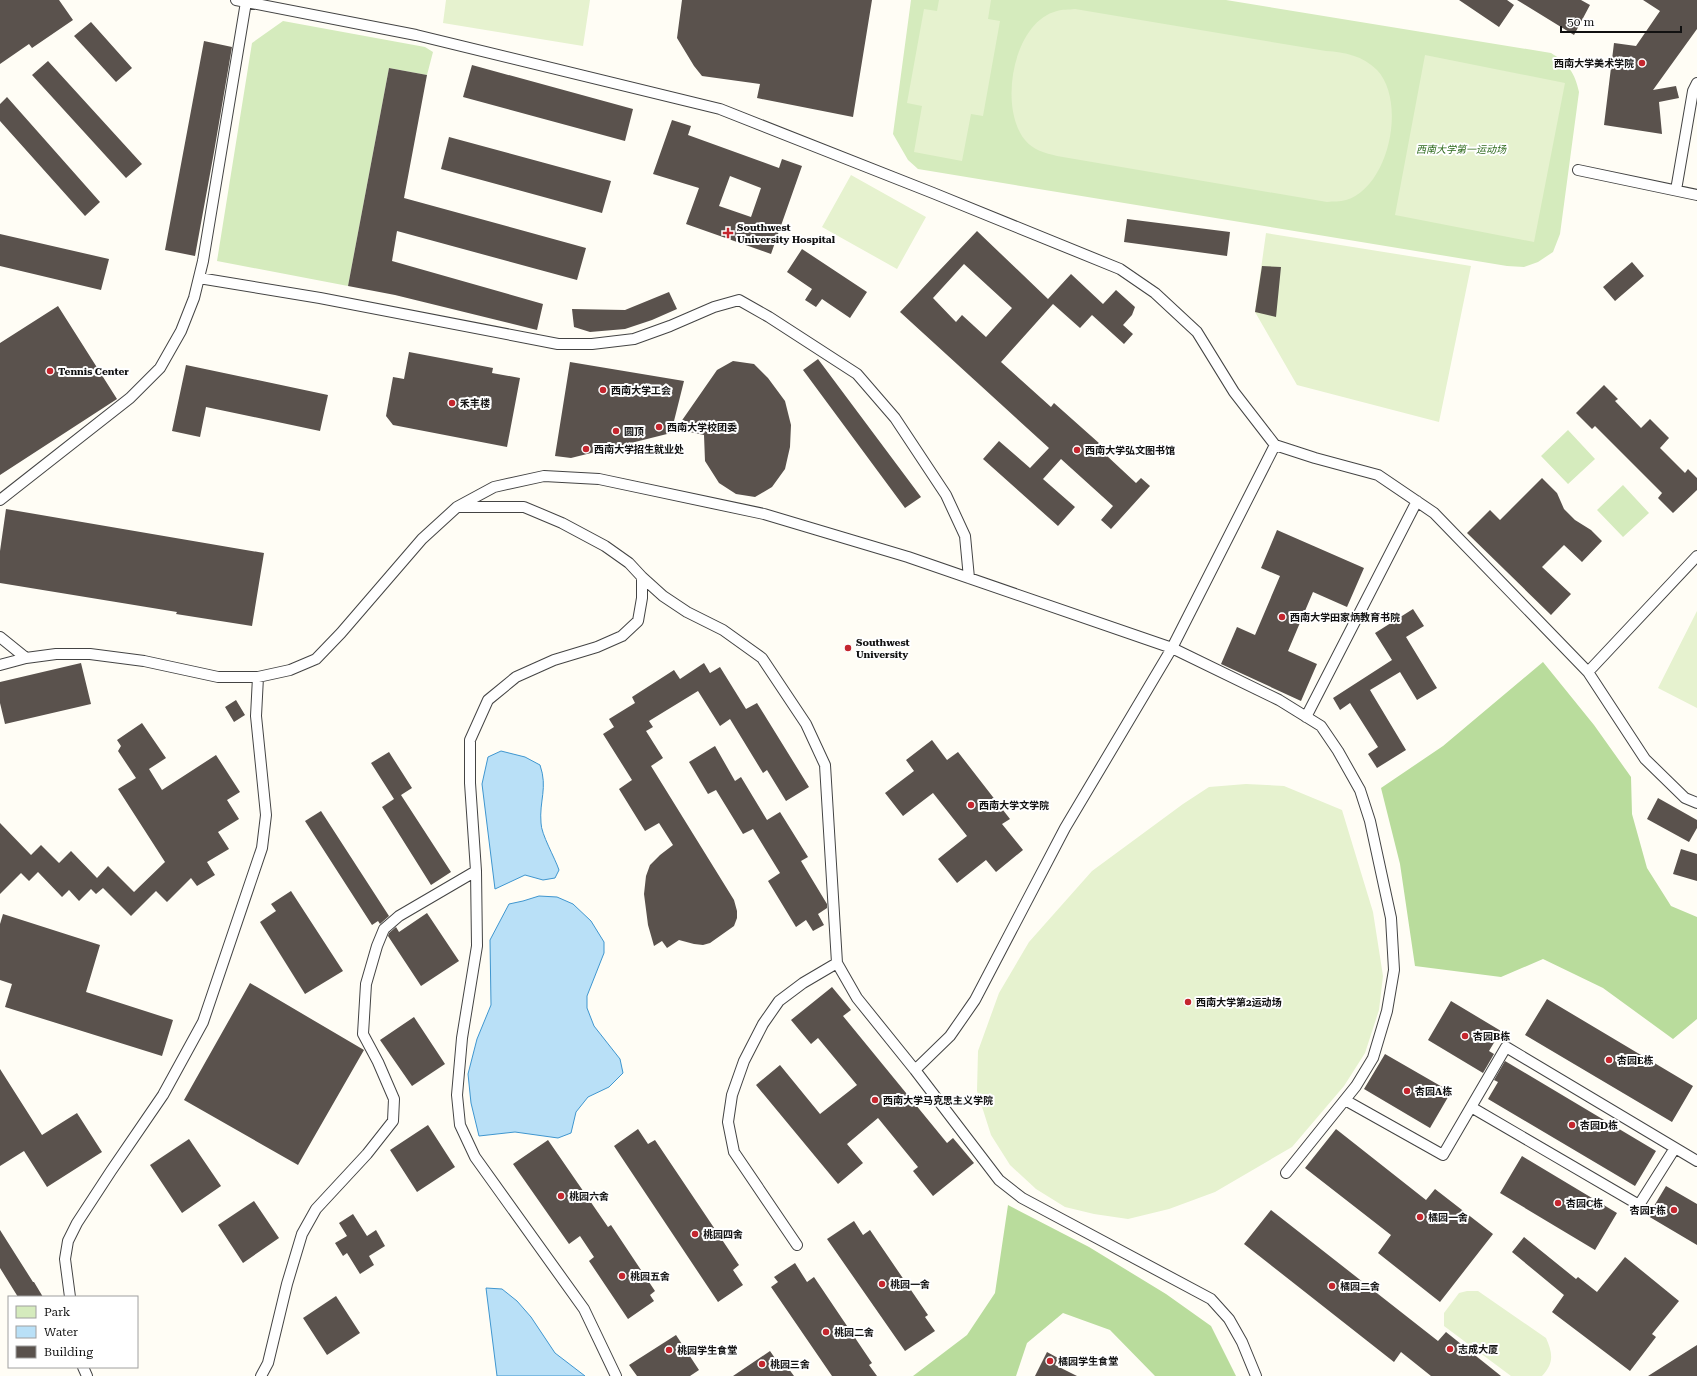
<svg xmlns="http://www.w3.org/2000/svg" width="1697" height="1376" font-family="'Roboto Serif','Noto Sans SC',serif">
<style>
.green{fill:#d5ebbd}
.forest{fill:#b9dc9c}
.pitch{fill:#e6f2cf}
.water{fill:#b9e0f7;stroke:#3f96cf}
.building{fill:#5a524d;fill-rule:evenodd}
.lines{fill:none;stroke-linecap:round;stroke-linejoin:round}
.service-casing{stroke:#444;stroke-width:12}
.service{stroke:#fff;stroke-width:10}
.poi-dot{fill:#c4262e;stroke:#fff;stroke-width:1.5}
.labels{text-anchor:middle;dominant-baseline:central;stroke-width:4;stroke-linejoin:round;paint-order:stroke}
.poi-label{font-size:10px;font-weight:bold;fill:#111;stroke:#fff;text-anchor:start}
.park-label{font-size:10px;font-style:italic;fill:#2f6b1f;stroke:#fff}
</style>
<rect width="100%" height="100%" fill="#fffdf5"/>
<!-- green -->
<path class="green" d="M911 0H1226L1551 53C1568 63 1575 73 1579 92L1560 234 1553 252 1538 262 1524 267 1507 266 918 169 908 160 893 134Z
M283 21 425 47 433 52 427 75 389 68 348 286 217 261 252 43Z
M1568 430 1595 459 1568 484 1541 456Z
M1623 485 1649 513 1623 537 1597 510Z"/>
<!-- forest -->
<path class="forest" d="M1543 662 1594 725 1631 777 1632 814 1647 868 1671 906 1697 917V1019L1673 1039 1603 988 1543 959 1501 977 1415 966 1400 864 1381 788 1443 746Z
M1008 1205 1089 1247 1166 1294 1211 1326 1236 1376H1155L1110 1330 1063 1313 1027 1343 1016 1376H913L967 1335 995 1293Z"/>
<!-- pitch -->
<path class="pitch" d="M446 0H590L583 46 443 23Z
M939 0H991L988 19 1000 21 983 116 971 114 962 161 914 152 922 106 907 103 924 9 937 11Z
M1075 9 1326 51C1345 52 1363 56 1377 70 1407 102 1389 187 1346 200 1340 202 1333 201 1327 202L1057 156C1045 153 1033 150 1025 140 998 107 1013 22 1057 11 1062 9 1069 10 1075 9Z
M1425 55 1565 83 1534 242 1395 215Z
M851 175 926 217 897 269 822 227Z
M1266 233 1471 266 1439 422 1297 385 1255 312Z
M1697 611V708L1658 688Z
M1246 784 1284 786 1342 810 1373 912 1383 976 1379 1010 1365 1053 1344 1086 1292 1147 1215 1192 1169 1209 1128 1219 1094 1214 1065 1207 1036 1189 1010 1165 991 1135 977 1091 978 1051 999 993 1029 942 1092 871 1183 804 1209 787Z
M1467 1291H1478L1546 1338C1553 1354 1554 1363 1542 1376H1511L1444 1326V1313L1459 1293Z"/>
<!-- water -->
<path class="water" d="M501 751 525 757 540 765C548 788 539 801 541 823 541 834 555 858 559 870L555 878 543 880 525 875 495 889 482 784 488 757Z
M539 896 557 897 573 904 591 921 604 942V953L587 996V1008L594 1026 620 1059 623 1073 609 1087 588 1097 576 1112 571 1133 558 1138 515 1132 479 1136 471 1103 468 1074 477 1039 491 1005 490 940 509 904 523 901Z
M486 1288 502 1289 517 1301 531 1317 555 1353 585 1376H497Z"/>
<!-- building -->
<path class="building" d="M0 0H59L73 20 32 48 29 44 0 64Z
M682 0H872L853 117 757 98 760 84 702 76 694 66 677 38Z
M1459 0H1507L1514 5 1499 27Z
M1517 0H1581L1590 5 1574 35Z
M1643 0H1697V29L1653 90 1676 86 1679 98 1659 102 1662 134 1604 125 1614 43 1636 46 1660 11Z
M91 22 132 68 116 82 74 36Z
M204 41 232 47 214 152 195 256 165 250Z
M48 61 142 164 126 178 32 75Z
M472 65 633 109 625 141 463 97Z
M389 68 427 75 404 198 586 248 577 280 397 231 392 261 543 304 537 330 395 295 348 286Z
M7 97 100 202 85 216 0 121V104Z
M672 120 691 126 688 135 779 168 782 159 802 166 771 254 686 224 699 188 653 174ZM730 176 761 188 751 217 719 206Z
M449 137 611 181 602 213 441 169Z
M1127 219 1230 232 1227 256 1124 242Z
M977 231 1048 299 1071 274 1103 304 1116 290 1135 307 1132 315 1123 325 1133 334 1124 344 1092 315 1080 328 1053 304 1001 362 1051 407 1054 403 1109 452 1106 455 1136 483 1141 478 1150 486 1111 529 1101 520 1113 506 1061 459 1043 479 1075 507 1058 526 983 459 999 441 1030 468 1049 448 900 312ZM964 264 1012 308 986 337 962 315 956 322 933 298Z
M0 234 109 259 101 290 0 266Z
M802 249 867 292 850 318 822 299 816 307 805 300 812 289 787 272Z
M1632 262 1644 276 1615 301 1603 287Z
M1262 266 1281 267 1276 317 1255 312Z
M669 292 677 309 652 320 625 329 590 332 574 327 572 309 625 310Z
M58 306 117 399 0 475V343Z
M409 352 493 368 492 373 520 378 507 447 393 425 386 416 393 377 404 379Z
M818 359 921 497 905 508 803 370Z
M733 361 754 364 768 378 785 401 791 425 790 447 785 469 772 487 755 497 736 494 719 483 705 461 704 435 676 429 717 370Z
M570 362 684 381 671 433 571 458 555 456Z
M186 365 328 395 320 431 206 407 200 437 172 431Z
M1604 385 1618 399 1615 401 1641 428 1650 419 1669 438 1660 448 1685 473 1688 469 1697 478V490L1673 513 1658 498 1662 493 1595 426 1592 429 1576 413Z
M1542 478 1557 493 1564 509 1575 520 1591 530 1602 541 1582 562 1564 545 1542 567 1571 594 1551 615 1467 533 1490 510 1500 520Z
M6 509 264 553 252 626 176 614 177 612 0 583V551Z
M1277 530 1364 568 1347 607 1313 592 1288 651 1317 664 1301 701 1221 664 1237 627 1255 635 1280 576 1261 568Z
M1413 609 1424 626 1406 637 1437 688 1417 700 1400 672 1370 690 1406 750 1377 768 1368 754 1378 747 1350 703 1340 710 1333 698 1392 660 1375 633Z
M81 663 91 704 5 724 0 703V682Z
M704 663 710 673 720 667 746 709 757 703 809 787 786 801 767 770 763 773 730 719 720 726 698 691 649 721 653 727 646 731 663 758 651 766 734 900 737 911V918L734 926 710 943 703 945 694 944 679 940 667 948 662 941 654 946 648 925 644 894 646 876 650 865 660 855 673 845 659 823 645 831 619 789 632 780 603 734 614 727 609 719 635 703 632 697 674 670 680 679Z
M236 700 245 715 234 722 225 707Z
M142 723 166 758 149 769 162 790 216 755 240 792 227 800 239 819 218 832 229 849 207 862 215 875 197 886 191 878 167 902 156 891 131 916 103 888 96 894 91 889 79 901 69 890 62 897 38 872 29 881 21 873 0 894V823L31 855 41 845 59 863 71 851 97 878 108 866 134 892 165 862 118 789 136 778 118 751 121 746 117 740Z
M932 740 947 760 958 752 1010 819 1002 824 1023 850 996 872 986 860 957 883 938 859 967 836 933 793 903 816 885 793 914 771 906 760Z
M715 746 735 781 741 777 767 820 780 812 808 857 801 861 827 904V908L818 914 824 925 813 931 806 920 796 927 768 881 780 873 753 829 743 834 716 790 708 794 689 762Z
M389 752 412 788 401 795 451 872 431 885 382 807 394 799 371 763Z
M1658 798 1697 820V828L1689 842 1647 819Z
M321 811 389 916 380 924 378 921 372 925 305 821Z
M1681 849 1697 854V881L1673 874Z
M291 891 343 971 305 994 260 922 276 911 271 904Z
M427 913 459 961 421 986 388 936 389 933 396 927 399 932Z
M3 914 100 945 86 992 173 1020 162 1056 5 1007 12 984 0 980V924Z
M250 983 364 1050 298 1165 184 1100Z
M832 987 851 1010 843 1016 947 1143 953 1138 974 1163 933 1196 913 1171 918 1167 878 1118 847 1144 863 1163 838 1184 756 1085 780 1065 820 1114 857 1085 818 1038 811 1044 791 1020Z
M1547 999 1693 1086 1672 1122 1525 1035Z
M1451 1001 1501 1031 1489 1051 1494 1054 1483 1073 1428 1040Z
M414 1017 445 1064 412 1086 380 1040Z
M1385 1054 1451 1092 1430 1128 1364 1089Z
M1505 1061 1656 1151 1635 1186 1488 1099 1498 1082 1494 1080Z
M0 1069 42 1135 77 1113 102 1152 47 1187 24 1151 0 1166Z
M428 1125 455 1167 417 1192 390 1150Z
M638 1129 648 1144 655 1140 739 1265 733 1270 743 1285 718 1302 614 1146Z
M1336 1129 1426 1200 1435 1189 1493 1234 1440 1302 1378 1253 1391 1235 1305 1168Z
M189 1139 221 1186 182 1213 150 1165Z
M548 1140 608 1227 611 1225 655 1291 650 1295 654 1301 628 1319 589 1261 594 1257 580 1236 569 1244 513 1164Z
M1522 1156 1617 1213 1595 1250 1500 1193Z
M1666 1186 1697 1204V1245L1648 1216Z
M254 1201 279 1238 243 1263 218 1225Z
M1271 1210 1438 1341 1446 1332 1501 1376H1431L1401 1352 1394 1362 1244 1244Z
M353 1214 367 1236 376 1230 385 1246 369 1256 374 1265 360 1274 347 1253 343 1256 335 1243 347 1236 339 1223Z
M854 1221 863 1235 870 1230 928 1315 925 1317 935 1331 905 1351 827 1239Z
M0 1230 33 1282H34L43 1297H18L0 1268Z
M1524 1237 1576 1279 1578 1277 1597 1292 1625 1257 1679 1301 1652 1334 1656 1337 1630 1371 1552 1312 1564 1295 1512 1252Z
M795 1263 807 1282 814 1277 872 1363 869 1365 877 1376H832L771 1287 778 1282 774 1277Z
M336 1296 360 1333 327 1355 303 1318Z
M676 1335 699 1370 690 1376H637L629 1365Z
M1697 1345V1376H1648Z
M770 1351 779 1364 783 1361 794 1376H733Z
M1047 1352 1058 1358 1055 1365 1077 1376H1035Z"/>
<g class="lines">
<defs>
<path id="service" d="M236 0 416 35 720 109 933 193 1120 269 1155 293 1197 332 1234 392 1275 445 1315 458 1378 475 1434 513 1588 672 1645 759 1685 798 1697 803
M1578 170 1697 195
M1676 190 1693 91 1697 83
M199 278 320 298 558 344H592L634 339 670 326 714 307 739 300 769 317 857 374 895 418 946 495 965 536 969 578
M0 500 130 398 160 368 181 331 194 298 203 261 246 2
M459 507H524L562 523 605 546 629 563 642 577V598L638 621 622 636 597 647 554 660 516 677 488 700 470 740V783L476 871 477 946 462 1038 457 1095 460 1125 475 1157 584 1309 616 1376
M642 577 663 596 687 612 723 630 762 658 806 724 825 765 837 963 857 998 915 1070
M0 637 26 658
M0 665 26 658 56 654H90L144 661 218 677H258L290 670 316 659 341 633 422 539 457 507 494 487 544 476 599 479 764 514 908 557 1172 648 1279 700 1321 726 1338 751 1360 790 1370 821 1391 918 1394 970 1387 1011 1373 1058 1356 1086 1286 1173
M1588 672 1697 556
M1306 717 1417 501
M1345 1100 1443 1155 1506 1047 1697 1161
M1471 1107 1639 1205 1675 1148
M797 1245 734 1152 728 1122 732 1095 744 1061 763 1024 779 1001 803 983 837 963
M70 1297 65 1259 68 1241 77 1223 111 1171 163 1095 203 1022 262 848 266 815 256 716 258 677
M83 1367 87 1376
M261 1376 268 1363 287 1284 302 1234 316 1209 367 1154 393 1121 394 1099 378 1062 363 1034 366 984 377 946 384 929 399 916 476 871
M1256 1376 1242 1342 1229 1319 1211 1299 1022 1198 999 1180 915 1070 950 1036 975 1000 1065 828 1172 648 1275 445"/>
</defs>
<!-- service casing -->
<use href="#service" class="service-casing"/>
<!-- service -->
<use href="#service" class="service"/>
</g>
<!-- markers -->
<g class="poi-dot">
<circle cx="1642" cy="63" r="4"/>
<path d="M726 227h4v4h4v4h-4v4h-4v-4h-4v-4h4z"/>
<circle cx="50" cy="371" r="4"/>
<circle cx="603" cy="390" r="4"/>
<circle cx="452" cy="403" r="4"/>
<circle cx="659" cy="427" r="4"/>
<circle cx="616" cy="431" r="4"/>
<circle cx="586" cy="449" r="4"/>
<circle cx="1077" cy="450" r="4"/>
<circle cx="1282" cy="617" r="4"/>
<circle cx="848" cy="648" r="4"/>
<circle cx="971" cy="805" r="4"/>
<circle cx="1188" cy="1002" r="4"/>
<circle cx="1465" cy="1036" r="4"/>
<circle cx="1609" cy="1060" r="4"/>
<circle cx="1407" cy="1091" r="4"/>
<circle cx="875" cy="1100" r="4"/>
<circle cx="1572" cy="1125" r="4"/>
<circle cx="561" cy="1196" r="4"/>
<circle cx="1558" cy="1203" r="4"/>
<circle cx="1674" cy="1210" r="4"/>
<circle cx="1420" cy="1217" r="4"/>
<circle cx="695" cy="1234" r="4"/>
<circle cx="622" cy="1276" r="4"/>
<circle cx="882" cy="1284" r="4"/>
<circle cx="1332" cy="1286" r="4"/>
<circle cx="826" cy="1332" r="4"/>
<circle cx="1450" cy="1349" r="4"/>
<circle cx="669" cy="1350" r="4"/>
<circle cx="1050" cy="1361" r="4"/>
<circle cx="762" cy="1364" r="4"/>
</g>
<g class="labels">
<!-- poi labels -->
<g class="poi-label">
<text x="1634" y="63" text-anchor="end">西南大学美术学院</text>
<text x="737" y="227">Southwest<tspan x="737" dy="12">University Hospital</tspan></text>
<text x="58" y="371">Tennis Center</text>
<text x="611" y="390">西南大学工会</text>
<text x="460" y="403">禾丰楼</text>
<text x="667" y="427">西南大学校团委</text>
<text x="624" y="431">圆顶</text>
<text x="594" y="449">西南大学招生就业处</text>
<text x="1085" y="450">西南大学弘文图书馆</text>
<text x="1290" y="617">西南大学田家炳教育书院</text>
<text x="856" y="642">Southwest<tspan x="856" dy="12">University</tspan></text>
<text x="979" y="805">西南大学文学院</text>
<text x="1196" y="1002">西南大学第2运动场</text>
<text x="1473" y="1036">杏园B栋</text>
<text x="1617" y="1060">杏园E栋</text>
<text x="1415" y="1091">杏园A栋</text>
<text x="883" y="1100">西南大学马克思主义学院</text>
<text x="1580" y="1125">杏园D栋</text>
<text x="569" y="1196">桃园六舍</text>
<text x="1566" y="1203">杏园C栋</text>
<text x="1666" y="1210" text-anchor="end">杏园F栋</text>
<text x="1428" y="1217">橘园一舍</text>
<text x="703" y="1234">桃园四舍</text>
<text x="630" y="1276">桃园五舍</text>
<text x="890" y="1284">桃园一舍</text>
<text x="1340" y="1286">橘园二舍</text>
<text x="834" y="1332">桃园二舍</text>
<text x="1458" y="1349">志成大厦</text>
<text x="677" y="1350">桃园学生食堂</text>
<text x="1058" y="1361">橘园学生食堂</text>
<text x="770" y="1364">桃园三舍</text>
</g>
<!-- park labels -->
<g class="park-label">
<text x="1461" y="149">西南大学第一运动场</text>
</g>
</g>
<!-- legend -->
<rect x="8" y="1296" width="130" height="72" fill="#ffffff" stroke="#a0a0a0"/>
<rect x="16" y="1306" width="20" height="12" fill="#d5ebbd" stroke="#a0a0a0"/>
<text x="44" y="1316" font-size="12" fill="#111111">Park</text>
<rect x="16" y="1326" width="20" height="12" fill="#b9e0f7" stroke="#a0a0a0"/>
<text x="44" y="1336" font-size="12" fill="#111111">Water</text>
<rect x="16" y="1346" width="20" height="12" fill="#5a524d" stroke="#a0a0a0"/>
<text x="44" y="1356" font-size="12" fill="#111111">Building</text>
<!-- scale -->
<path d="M1561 26v6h120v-6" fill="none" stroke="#111111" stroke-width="2"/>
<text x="1567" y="26" font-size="12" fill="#111111" stroke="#ffffff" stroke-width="3" paint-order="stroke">50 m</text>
</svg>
